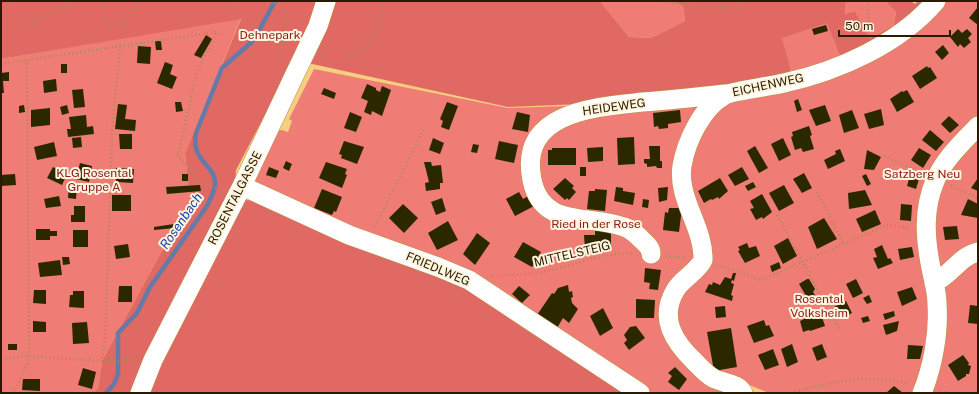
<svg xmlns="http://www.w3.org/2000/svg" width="979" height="394" font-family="'Public Sans',sans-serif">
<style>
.green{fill:#ef7d75}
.forest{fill:#e06a63}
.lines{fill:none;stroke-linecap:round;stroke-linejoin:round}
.stream{stroke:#657aa8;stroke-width:4.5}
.building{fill:#2b2800}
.minor-casing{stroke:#b99543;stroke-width:20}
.path{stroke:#a88c4f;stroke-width:2.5;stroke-dasharray:1 3;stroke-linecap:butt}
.minor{stroke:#fff;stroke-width:19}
.labels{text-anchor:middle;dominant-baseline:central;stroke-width:4;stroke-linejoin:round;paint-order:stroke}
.park-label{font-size:12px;fill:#8a1e20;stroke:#fff4dd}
.street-label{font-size:12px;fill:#271c03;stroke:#fff4dd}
.water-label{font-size:13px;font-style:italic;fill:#1b3eac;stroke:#fff4dd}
</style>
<rect width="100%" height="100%" fill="#f5cf7d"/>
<!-- green -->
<path class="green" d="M600 1H673L683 6 685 21 651 38 629 37Z
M846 1H888L887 3 896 12 894 25 870 38 855 11 845 14Z
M943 1H978V393H931C938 352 947 311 937 270L925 275C933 314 931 357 915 393H769L747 384 735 390V393H649L489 283 439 262 383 243 346 228 255 186 253 175 272 132 282 130 288 132 292 121 289 119 314 69 508 108 567 106 580 116 586 113 731 100 782 89 835 73 879 51 901 38 930 17Z
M241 18 185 153 190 199 102 361 98 388 93 393H1V59Z
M827 22 841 59 792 75 781 38Z"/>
<!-- forest -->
<path class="forest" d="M1 1H600L629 37 651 38 685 21 683 6 673 1H846L845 14 855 11 870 38 894 25 896 12 887 3 888 1H910L915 4 918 1H925L905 23 841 59 827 23 782 38 792 75 729 88 581 104 508 107 294 60 236 170 235 186 133 393H93L98 388 102 361 190 199 185 153 241 19 1 59Z
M246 200 260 201 450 277 625 393H148L230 220Z"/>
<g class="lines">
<!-- stream -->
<path class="stream" d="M106 393 114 384 118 374V333L137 313 150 287 207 206C210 199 214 193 215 185 217 165 190 162 196 133L222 68 254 40 275 1"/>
</g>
<!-- building -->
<path class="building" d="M978 7V25L969 18Z
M826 25 828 31 814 35 812 29Z
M958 29 962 33 967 29 972 34 968 38 971 42 964 48 960 44 958 47 950 37Z
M206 35 212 39 201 58 194 55Z
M155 41H161L162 50H156Z
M943 45 949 53 942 60 935 52Z
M138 46 151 47 150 64 137 63Z
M165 62 173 65 170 74 177 77 172 89 157 83Z
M61 64H67V73H61Z
M927 66 928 68 930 67 937 78 920 89 912 76Z
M9 72V81H3L4 93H1V73Z
M56 79 57 91 44 93 43 81Z
M367 84 376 88V90L380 92 382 86 391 90 382 116 372 111 371 115 364 112 368 101 361 98Z
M324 88 336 93 334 99 321 94Z
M83 89 85 107 74 108 72 90Z
M907 90 914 102 897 112 890 99 902 91 903 92Z
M798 99 802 110 797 112 794 101Z
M175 102H181L183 111 176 112Z
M447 102 458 106 449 130 441 127 443 121 440 119Z
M118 104 127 105 125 119 136 120 135 131 115 129Z
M24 105 25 112 19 113V106Z
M67 105 69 113 62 115 60 107Z
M825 105 831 121 816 126 809 110Z
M50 108V125L31 127V110Z
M881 109 884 125 869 129 864 114Z
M680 110 681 122 668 124V128L659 129 658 126 654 127 653 113Z
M852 110 859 128 844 133 839 115Z
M350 112 362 117 356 132 344 128Z
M517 112 530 115 528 132 512 129Z
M86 115 87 127 93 126 94 134 68 137 67 129H71L69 117Z
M949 116 959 125 950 133 941 124Z
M809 126 812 135 810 136 814 149 803 152 801 148 795 150 791 137 793 136 792 132Z
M930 130 944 142 936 151 922 140Z
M119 134H132V149H120Z
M81 137 82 147 73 148 72 138Z
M634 137 635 164 618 165 617 138Z
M433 138 444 143 440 154 429 150Z
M783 138 791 155 779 161 771 144Z
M344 141 364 147 357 164 341 158 342 155 339 154Z
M499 141 518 145 514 163 495 159Z
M54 142 57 156 37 160 34 147Z
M473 144 479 145 477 153 471 152Z
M649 146H660V161H662V168H657L656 166 647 167V164L644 163V159H650Z
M755 146 768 168 759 173 747 151Z
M603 147V161L588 162 587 148Z
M552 148H576V165H548V150H552Z
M919 148 931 155 923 168 911 160Z
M840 149 845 161 828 169 824 160 836 154 835 151Z
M867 150 881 157 874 170 864 169Z
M286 161 292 164 289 171 283 168Z
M326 162 347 169 345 174 347 175 342 188 319 178Z
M424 162H431L432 166 441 165 443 183H440V189L426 191 425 183 429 182Z
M80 163 92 166 89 182 76 179Z
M53 167 67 174 62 185 47 178Z
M269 167 279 171 276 178 266 175Z
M580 167H586V176H580Z
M742 167 749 179 735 186 728 175Z
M116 168 134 169 133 183 116 182Z
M804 173 812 188 802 193 793 179Z
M15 174 16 185 1 186V175Z
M182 174H188V181H182Z
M866 174 871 184 867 186 862 176Z
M910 175 919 179 916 189 907 186Z
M565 178 574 186 572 188 576 192 569 200 567 198 565 200 553 189Z
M720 178 728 191 719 199 718 197 712 200 711 199 704 203 698 191Z
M978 178V191L971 188Z
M753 182 756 187 748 191 745 186Z
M200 185 201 191 167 194 166 187Z
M784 185 794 203 779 211 769 193Z
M69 186H77L76 199 68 198Z
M616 187 623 188V191L635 193 633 205 614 201Z
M668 187 667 200 659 202 658 188Z
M322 189 342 197 336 212 334 211 332 215 314 208Z
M595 189 607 190 605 211 587 209 589 191H595Z
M865 190 872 205 849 209 848 193Z
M519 192 523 199 530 195 536 205 515 216 506 199Z
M762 194 772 212 763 219 762 217 756 220 750 209 754 208 750 201Z
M112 195H131V211H112Z
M59 196 61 206 46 208 44 199Z
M442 198 446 211 436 215 431 202Z
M643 199 649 200 648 208 642 207Z
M968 199 978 204V218L961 215Z
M403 204 418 218 404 233 389 218Z
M901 204 912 205 911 221 900 220Z
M74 206H85V222H71V215H74Z
M669 208H682L679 232 663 230 665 212 668 213Z
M875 210 881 224 862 232 856 219Z
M824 218 837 239 817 249 808 227Z
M448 221 458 240 437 250 428 233Z
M174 224 175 228 154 230V227Z
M957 226 959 239 945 240 943 227Z
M36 229H50V231H57V236H50V240H36Z
M595 229H611V247L585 250 584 235H595Z
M73 230H88V247H73Z
M477 233 490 243 475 265 463 254Z
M788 238 797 256 783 264 774 246Z
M523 242 541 252 532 267 514 257Z
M747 243 749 248 756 246 760 256 745 263 738 251 740 250 738 247Z
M128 244 130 257 116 259 114 246Z
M882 245 888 259 890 258 893 263 878 269 873 258 877 257 874 249Z
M912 247 914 257 900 260 898 249Z
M62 257H69L70 264 63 265Z
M60 260 62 275 40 277 38 263Z
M779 262 781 268 772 272 770 266Z
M645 268 661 270 658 290 649 289 650 283 644 282Z
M733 273H736L734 281 732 280 731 283 734 284 731 295 733 296 732 301 705 292 709 284 712 285 713 282 720 285 725 277 731 279Z
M807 279H809L815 289 813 292 815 295 808 299 799 284Z
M856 279 863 293 853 298 846 284Z
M568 285 569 292 572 291 573 297 571 298 572 303 578 309 569 323 563 318 557 328 537 315 552 293 554 294 558 288Z
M119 286H132V302H118Z
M519 286 530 295 522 303 512 294Z
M912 287 917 299 902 306 897 292Z
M34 290H46V304L33 303Z
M73 291H84V308L69 307 70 295H73Z
M869 295 872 302 867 304 863 298Z
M636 299 655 300 654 318H636Z
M846 301 852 313 840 319 834 307Z
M970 305 978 306V324L968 323Z
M725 306 726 317 716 318 715 307Z
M603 308 613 328 600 336 590 316Z
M820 311 825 326 810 331 809 330 803 332 800 321 806 318 805 315Z
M894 311 895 316 885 320 883 314Z
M868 316 870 321 863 323 861 318Z
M764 320 766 326 769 325 774 336 754 343 747 326Z
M33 321 46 322V332H33Z
M899 321 897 331 886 335 883 325Z
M87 322 89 343 73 344 72 323Z
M636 326 645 338 629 350 624 343 627 340 624 335 630 327Z
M731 328 737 367 714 371 707 332Z
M8 344H17V350H8Z
M792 344 798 362 787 367 781 349Z
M822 344 827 357 817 361 812 348Z
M908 345 923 346 920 359H907Z
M773 349 779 365 765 370 758 355Z
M963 355 969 363 968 365 971 366 969 374H966V376L958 381 948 365Z
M675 367 687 379 679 390 668 382 672 376 668 373Z
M83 368 96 372 92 389 78 385Z
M23 379H40V391L22 390Z
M894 386 903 393H886Z"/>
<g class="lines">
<defs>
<path id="minor" d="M242 186 349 235 438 267 469 280 640 393
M651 254C651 247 646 244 641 239 636 234 631 229 624 227 590 214 542 229 532 180 518 111 597 107 643 102 671 100 698 97 725 94
M934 283C951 275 960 256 978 252
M140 393 153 360 242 186 294 76 318 26 326 1
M743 393C738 383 722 383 713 378 706 374 701 368 695 362 674 342 658 318 676 289 683 278 697 272 703 260 704 227 677 199 682 166 686 142 702 107 725 95 732 91 772 86 784 83 839 71 899 44 936 1
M922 393C933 366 939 333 937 304 937 291 933 279 931 268 925 238 923 209 935 181 944 159 962 143 978 126"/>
</defs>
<!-- minor casing -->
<use href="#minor" class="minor-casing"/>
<!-- path -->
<path class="path" d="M101 1C100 12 103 21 112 27L126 21 140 1
M222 1 223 6 229 10 236 8 242 1
M270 1C274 4 281 5 284 10 295 26 271 47 282 63
M652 1 684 4 714 12 725 9
M716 1 725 9 750 1
M1 6 20 1
M1 28C28 25 49 17 71 1
M867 34 869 25 868 1
M120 46 217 32 197 71 178 156 205 187 221 189
M321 56C328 58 338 59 345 58 369 53 389 24 380 1
M1 64 120 46 112 132 105 341 102 361 29 356 1 359
M884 156 921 173
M951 186 978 198
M817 192 844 244
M777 215 839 329
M375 227 425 127
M666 256 685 258
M717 265 761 280 887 225 910 228
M493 276C509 275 526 275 542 272 573 266 600 253 632 253
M102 361H132L135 363
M940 391 947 393
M13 393 27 365 29 356 27 60
M791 393C834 381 864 374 908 383"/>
<!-- minor -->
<use href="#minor" class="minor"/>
</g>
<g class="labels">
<!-- park labels -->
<g class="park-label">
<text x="270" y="35">Dehnepark</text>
<text x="94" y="173">KLG Rosental<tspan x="94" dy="14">Gruppe A</tspan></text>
<text x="922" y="174">Satzberg Neu</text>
<text x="596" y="224">Ried in der Rose</text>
<text x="819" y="299">Rosental<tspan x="819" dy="14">Volksheim</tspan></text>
</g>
<!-- street labels -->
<g class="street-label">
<text transform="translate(768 85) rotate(-12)">EICHENWEG</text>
<text transform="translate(614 107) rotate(-8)">HEIDEWEG</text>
<text transform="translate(235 198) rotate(-63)">ROSENTALGASSE</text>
<text transform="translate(572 254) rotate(-13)">MITTELSTEIG</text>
<text transform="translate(438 269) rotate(23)">FRIEDLWEG</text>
</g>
<!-- water labels -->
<g class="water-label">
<text transform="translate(181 221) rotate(-56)">Rosenbach</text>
</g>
</g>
<!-- border -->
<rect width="979" height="394" fill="none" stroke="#271c03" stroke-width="4"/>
<!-- scale -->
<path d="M839 30v6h111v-6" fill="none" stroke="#271c03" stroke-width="2"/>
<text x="845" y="30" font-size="12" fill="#271c03" stroke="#fff4dd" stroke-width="3" paint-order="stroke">50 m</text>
</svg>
